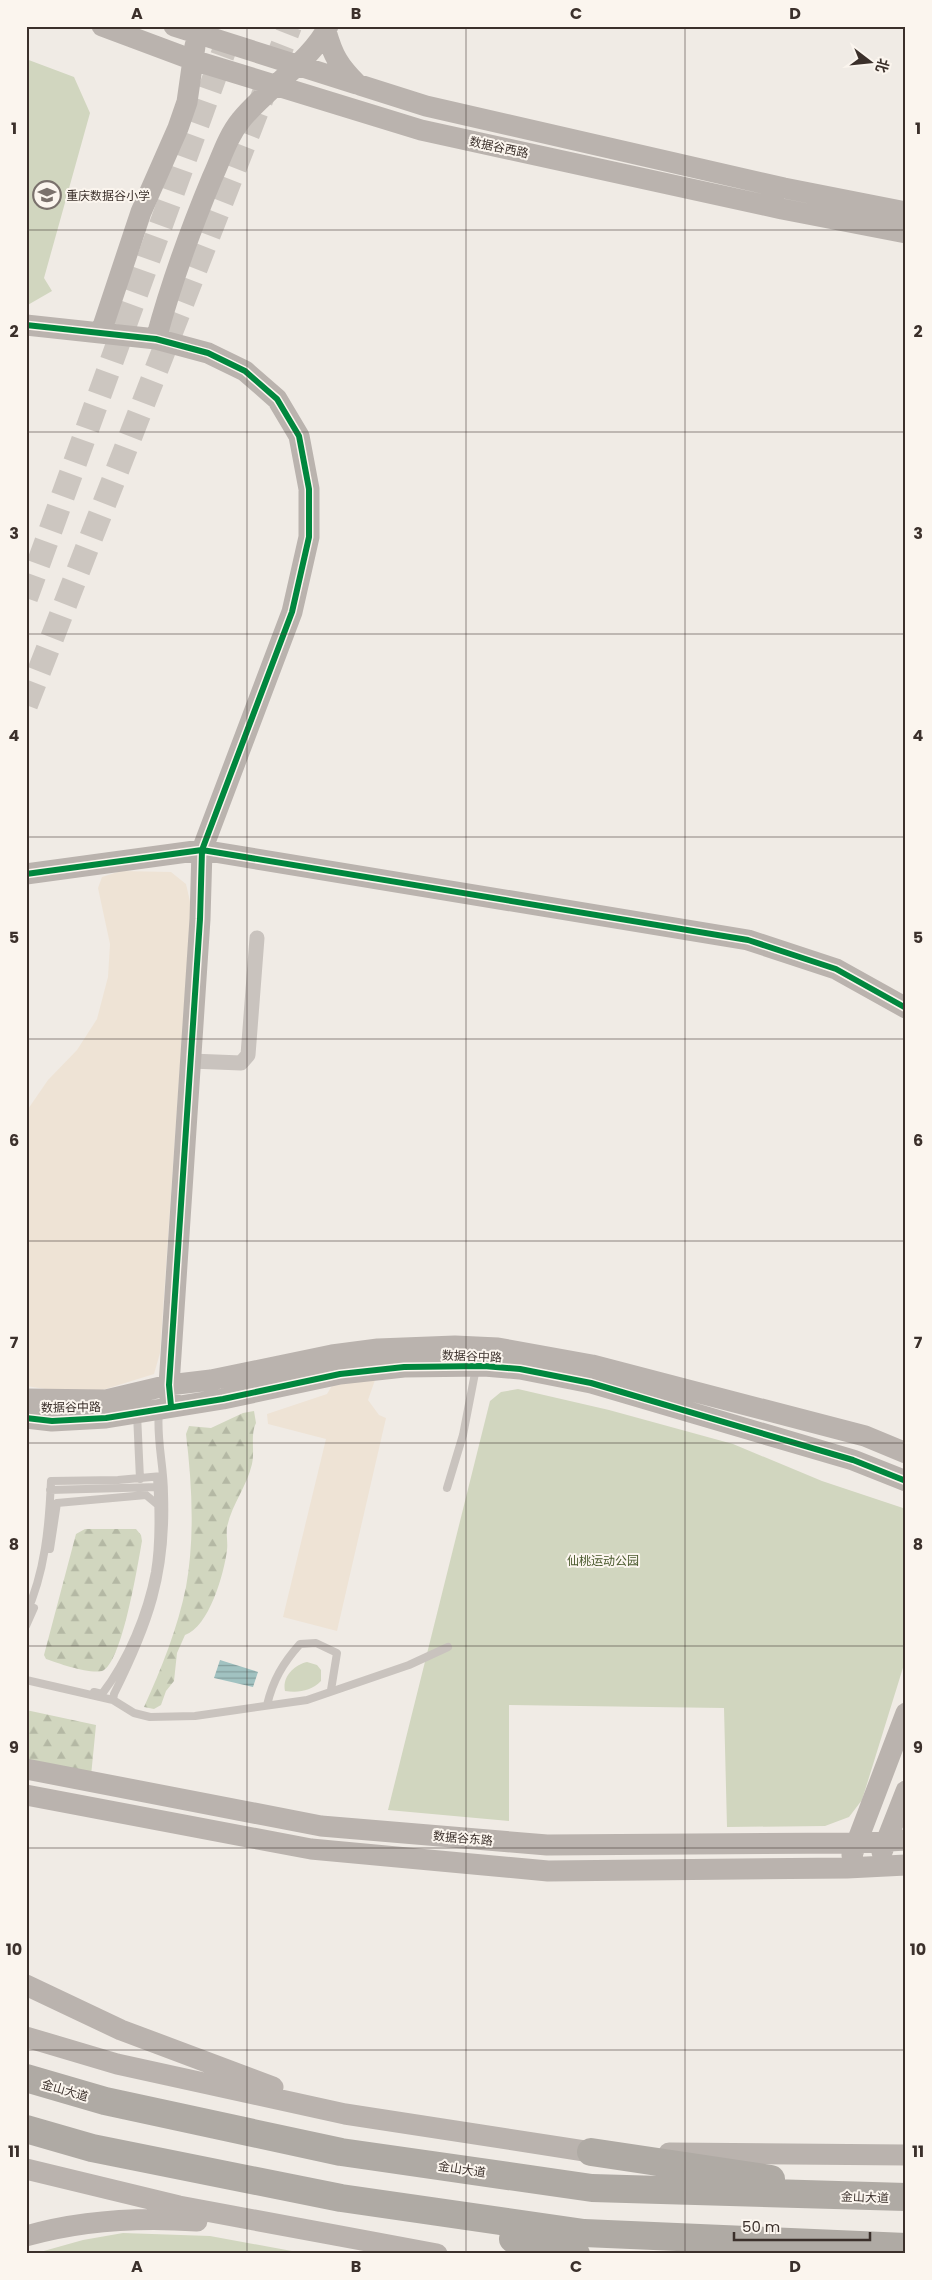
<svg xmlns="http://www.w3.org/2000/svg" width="932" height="2280" font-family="Poppins,'Noto Sans SC',sans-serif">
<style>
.green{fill:#d1d6bf}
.forest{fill:url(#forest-firs)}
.plaza{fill:#eee3d5}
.water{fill:url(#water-rules)}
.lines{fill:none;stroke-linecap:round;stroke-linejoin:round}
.primary-tunnel{stroke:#ccc6c0;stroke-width:24;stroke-dasharray:24 12;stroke-linecap:butt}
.lane{stroke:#c9c3be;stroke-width:8}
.street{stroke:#c9c3be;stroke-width:15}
.secondary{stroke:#bab3ae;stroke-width:21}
.highway{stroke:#afaaa4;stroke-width:28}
.cycleway-casing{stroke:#fbf5ee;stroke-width:9}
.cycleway{stroke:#00873e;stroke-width:6}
.grid{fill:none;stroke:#3b302b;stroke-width:1;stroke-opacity:0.55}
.labels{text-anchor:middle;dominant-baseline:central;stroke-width:4;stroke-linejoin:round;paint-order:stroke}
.street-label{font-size:12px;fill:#3b302b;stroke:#fbf5ee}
.poi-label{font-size:12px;fill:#3b302b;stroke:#fbf5ee;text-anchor:start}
.park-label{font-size:12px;fill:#4a5a2e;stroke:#fbf5ee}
.neatline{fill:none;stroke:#3b302b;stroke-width:2}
.grid-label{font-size:16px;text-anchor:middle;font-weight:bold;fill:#3b302b}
</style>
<defs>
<pattern id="forest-firs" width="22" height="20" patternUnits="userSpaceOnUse" patternTransform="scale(1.25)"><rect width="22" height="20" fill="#d1d6bf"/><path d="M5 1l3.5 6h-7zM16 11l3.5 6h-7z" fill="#b4b8a4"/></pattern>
<pattern id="water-rules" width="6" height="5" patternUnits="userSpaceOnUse" patternTransform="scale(1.25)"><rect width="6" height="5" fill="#a1c2c1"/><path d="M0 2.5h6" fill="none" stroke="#849e9d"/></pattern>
</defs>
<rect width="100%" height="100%" fill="#f0ebe5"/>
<!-- green -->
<path class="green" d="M26 59 74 77 90 113 44 278 52 291 26 306Z
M518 1389 609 1410 733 1444 822 1481 906 1509V1658L862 1800 849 1817 825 1826 727 1827 724 1708 509 1705V1821L388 1810 490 1401 501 1392Z
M307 1662 317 1665 321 1670V1681C311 1691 299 1693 285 1691 282 1677 294 1665 307 1662Z
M123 2233 210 2236 308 2254H33L83 2240Z"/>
<!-- forest -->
<path class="forest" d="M254 1411 256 1423C250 1435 255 1450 252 1464 247 1486 232 1504 227 1527 226 1534 228 1543 227 1550 224 1574 209 1627 185 1635L177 1653 174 1681 166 1691 161 1705 154 1709 144 1707C161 1670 178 1627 186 1587 195 1537 192 1484 186 1434L189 1426 211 1428 243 1413Z
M85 1529H136L141 1535 142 1541C138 1563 122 1665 102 1671 89 1674 60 1664 46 1659L44 1655 76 1534Z
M26 1710 96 1725 91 1776 26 1763Z"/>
<!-- plaza -->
<path class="plaza" d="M121 871 171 872 186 884 191 906 160 1353 154 1374 96 1392 59 1391 26 1386V1112L48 1080 77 1050 97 1019 108 977 110 944 98 888 102 877Z
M375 1380 368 1400 379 1415 386 1418 337 1631 283 1617 326 1439 268 1424 267 1414 327 1394 333 1384Z"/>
<!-- water -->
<path class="water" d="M220 1660 258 1672 253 1687 214 1678Z"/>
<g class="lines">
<!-- primary-tunnel -->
<path class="primary-tunnel" d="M26 598 233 26
M26 705 290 26"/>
<!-- lane -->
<path class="lane" d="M137 1414 140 1479
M447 1488 463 1435 476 1368
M50 1490 158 1487
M50 1549 57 1503 146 1495 158 1505
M26 1614C45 1572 49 1527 51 1481L118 1480 162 1476
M26 1626 34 1608
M26 1680 113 1700 134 1713 150 1717 195 1716 307 1700 409 1665 448 1647
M94 1692 102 1694C128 1660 147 1614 155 1572 160 1542 159 1508 157 1477
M113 1700 114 1694C149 1624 167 1574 164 1494 164 1466 156 1438 159 1411
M267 1705C273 1680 283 1663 300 1644L316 1643 337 1653 331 1690"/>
<!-- street -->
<path class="street" d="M191 1061 241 1063 248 1055 257 938"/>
<!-- secondary -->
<path class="secondary" d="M102 26 193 60 421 130 782 209 906 233
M174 26 426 106 784 188 906 212
M326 31C333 56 339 66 357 84
M26 325 156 339 208 353 245 371 277 399 299 436 309 489V537L292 612 202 850 200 919 169 1385 171 1406
M101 332 141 212 178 128 187 102 195 46
M156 339C171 283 190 231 212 178 221 159 227 137 241 120 263 92 315 57 328 26
M26 874 202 850 748 940 836 969 906 1008
M26 1399 106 1400 169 1385 211 1380 332 1355 378 1349 455 1346 498 1348 592 1365 865 1436 906 1453
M26 1418 52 1421 106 1418 223 1399 340 1374 404 1367 484 1366 520 1369 591 1383 853 1460 906 1481
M26 1769 321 1826 547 1845 856 1843 906 1840
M26 1795 311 1849 548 1871 847 1868 906 1865
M882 1852 906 1791
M852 1855 906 1713
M26 1985 121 2030 273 2087
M26 2037 117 2064 345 2114 591 2152H606
M669 2153 906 2155
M26 2169 179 2206 437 2254
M26 2236C82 2220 139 2217 197 2221"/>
<!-- highway -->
<path class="highway" d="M26 2078 105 2101 341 2152 592 2188 906 2197
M26 2129 92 2148 341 2198 584 2233 906 2247
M591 2152 771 2179
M513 2239 576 2254"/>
<defs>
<path id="cycleway" d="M26 325 156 339 208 353 245 371 277 399 299 436 309 489V537L292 612 202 850 200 919 169 1385 171 1406
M26 874 202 850 748 940 836 969 906 1008
M26 1418 52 1421 106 1418 223 1399 340 1374 404 1367 484 1366 520 1369 591 1383 853 1460 906 1481"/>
</defs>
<!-- cycleway casing -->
<use href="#cycleway" class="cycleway-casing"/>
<!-- cycleway -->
<use href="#cycleway" class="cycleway"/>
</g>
<!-- grid -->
<path class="grid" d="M247 26V2254M466 26V2254M685 26V2254M26 230H906M26 432H906M26 634H906M26 837H906M26 1039H906M26 1241H906M26 1443H906M26 1646H906M26 1848H906M26 2050H906"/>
<!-- icons -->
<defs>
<symbol id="school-ring" viewBox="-11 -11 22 22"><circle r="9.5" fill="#fbf5ee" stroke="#7a716c" stroke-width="1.5"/><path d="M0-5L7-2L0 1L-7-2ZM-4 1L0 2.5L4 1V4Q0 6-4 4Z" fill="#7a716c"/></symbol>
</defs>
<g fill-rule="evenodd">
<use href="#school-ring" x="31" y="179" width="32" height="32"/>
</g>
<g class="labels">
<!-- street labels -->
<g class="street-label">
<text transform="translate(499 147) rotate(12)">数据谷西路</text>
<text transform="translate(472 1356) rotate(2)">数据谷中路</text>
<text transform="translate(71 1407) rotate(-1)">数据谷中路</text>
<text transform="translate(463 1838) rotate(5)">数据谷东路</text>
<text transform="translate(65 2090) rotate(16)">金山大道</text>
<text transform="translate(462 2169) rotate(8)">金山大道</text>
<text transform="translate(865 2197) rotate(2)">金山大道</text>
</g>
<!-- poi labels -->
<g class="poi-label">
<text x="66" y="195">重庆数据谷小学</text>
</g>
<!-- park labels -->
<g class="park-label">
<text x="603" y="1560">仙桃运动公园</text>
</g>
</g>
<!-- border -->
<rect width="932" height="2280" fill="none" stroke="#fbf5ee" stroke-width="55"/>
<!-- north arrow -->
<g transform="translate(870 62) rotate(106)" stroke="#fbf5ee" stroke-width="4" paint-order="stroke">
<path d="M0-4L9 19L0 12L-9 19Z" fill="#3b302b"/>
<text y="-8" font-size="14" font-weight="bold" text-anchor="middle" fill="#3b302b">北</text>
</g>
<!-- scale -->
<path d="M734 2232v8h136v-8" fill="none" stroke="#3b302b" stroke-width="2.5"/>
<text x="742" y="2232" font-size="15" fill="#3b302b" stroke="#fbf5ee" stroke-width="4" paint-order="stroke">50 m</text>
<rect x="28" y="28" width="876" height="2224" class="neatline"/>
<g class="grid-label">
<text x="137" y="19">A</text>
<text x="356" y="19">B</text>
<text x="576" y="19">C</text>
<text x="795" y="19">D</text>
<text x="14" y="134">1</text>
<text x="918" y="134">1</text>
<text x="14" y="337">2</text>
<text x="918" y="337">2</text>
<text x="14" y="539">3</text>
<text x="918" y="539">3</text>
<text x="14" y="741">4</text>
<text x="918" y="741">4</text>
<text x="14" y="943">5</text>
<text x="918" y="943">5</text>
<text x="14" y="1146">6</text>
<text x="918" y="1146">6</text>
<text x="14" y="1348">7</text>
<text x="918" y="1348">7</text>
<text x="14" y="1550">8</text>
<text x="918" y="1550">8</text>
<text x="14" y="1753">9</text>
<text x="918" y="1753">9</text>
<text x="14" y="1955">10</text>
<text x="918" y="1955">10</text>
<text x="14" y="2157">11</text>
<text x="918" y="2157">11</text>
<text x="137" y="2272">A</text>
<text x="356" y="2272">B</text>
<text x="576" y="2272">C</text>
<text x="795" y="2272">D</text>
</g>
</svg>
